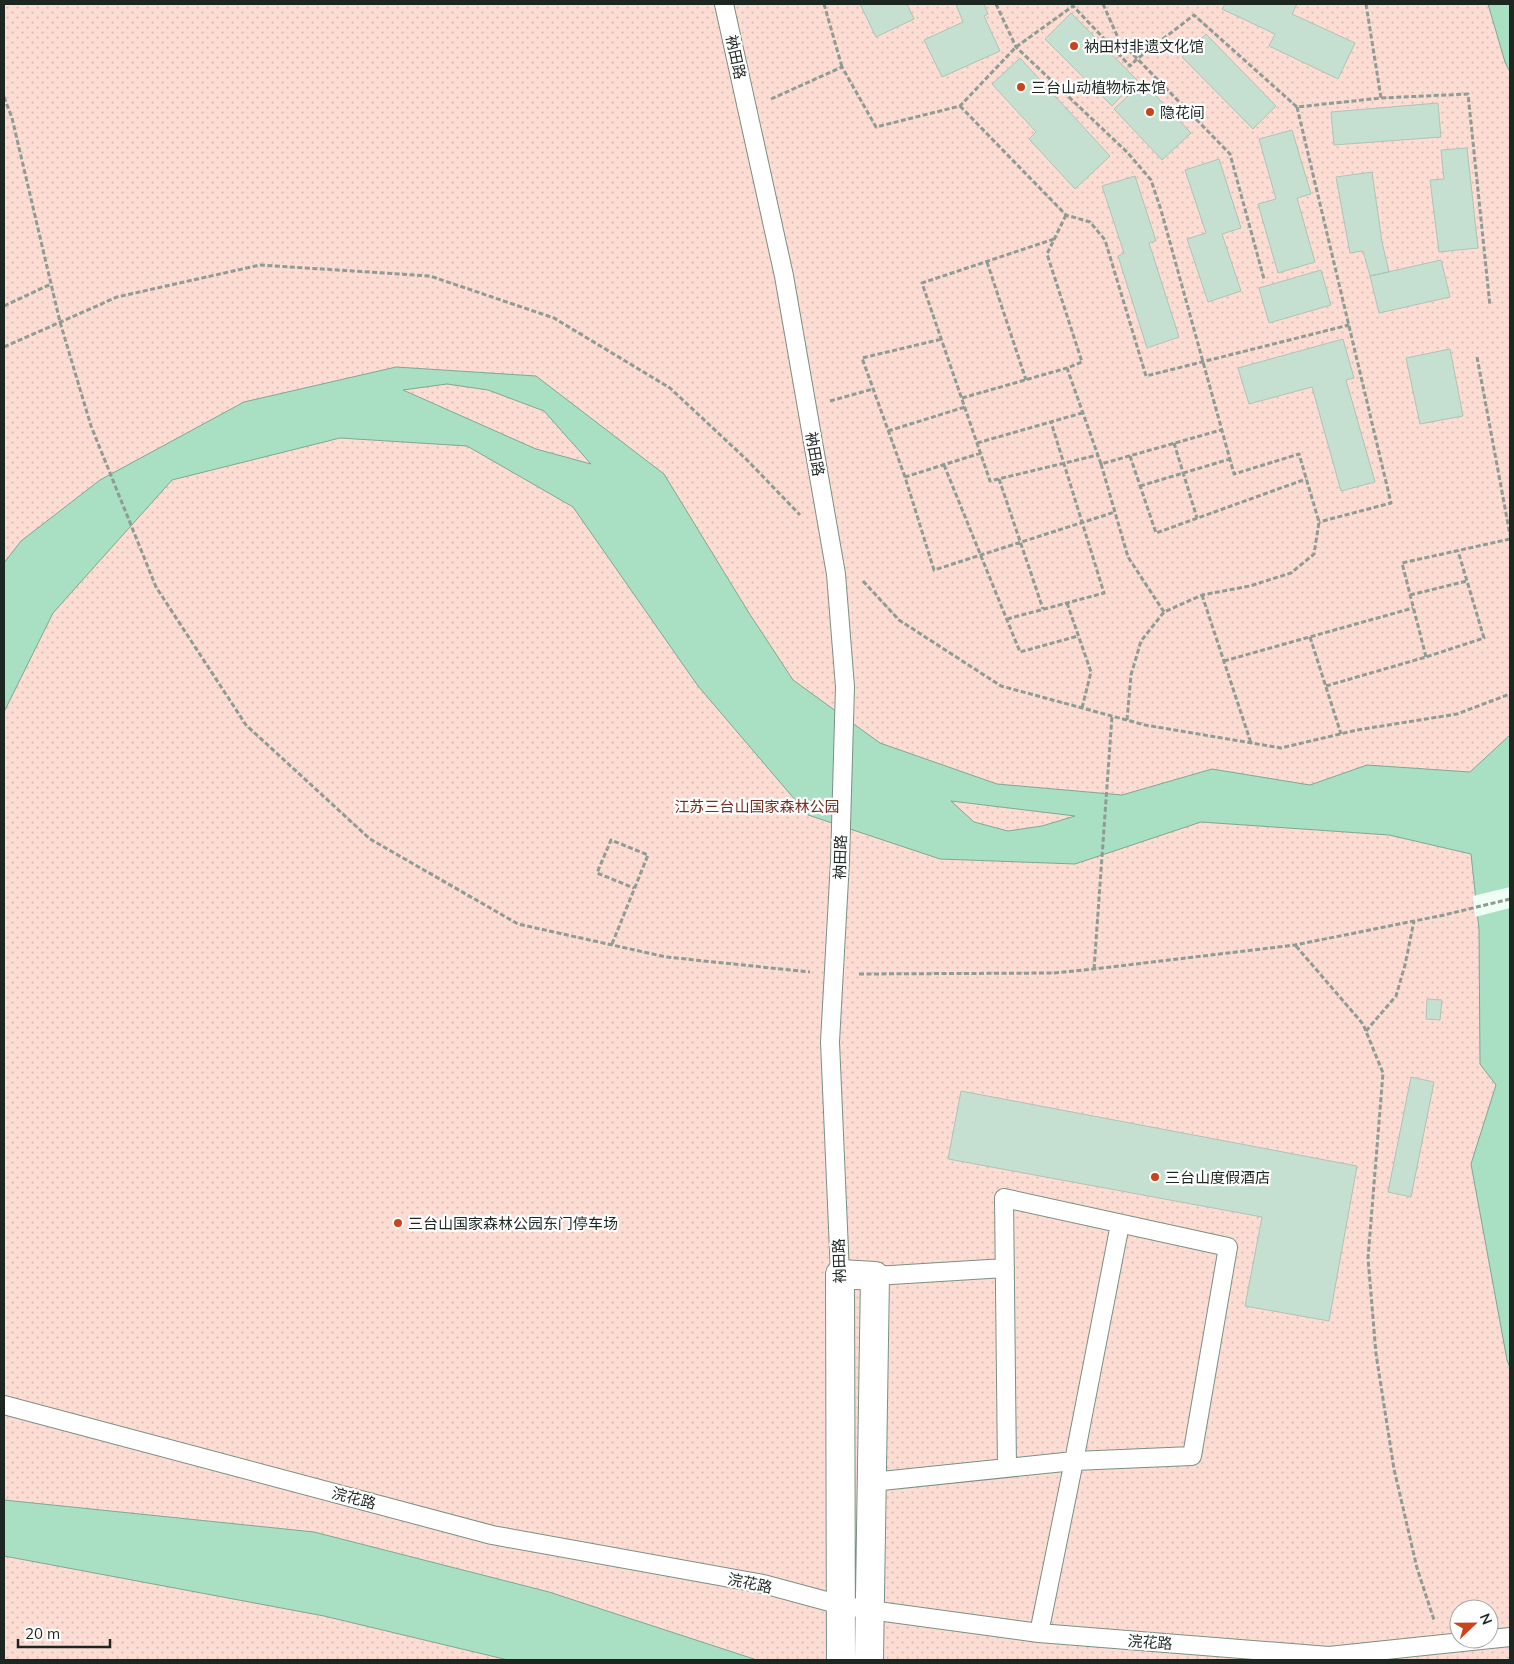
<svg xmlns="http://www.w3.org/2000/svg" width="1514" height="1664" font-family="Mulish,'Noto Sans SC',sans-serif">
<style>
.park{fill:url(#park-dots);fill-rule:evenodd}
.water{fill:#a9dfc3;stroke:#7fa893;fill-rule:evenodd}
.pier{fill:#effff6}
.building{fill:#c5dfd1;stroke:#acc5b7}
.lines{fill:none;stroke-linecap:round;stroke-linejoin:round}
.lane-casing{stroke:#799184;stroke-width:20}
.street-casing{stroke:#799184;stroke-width:30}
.path{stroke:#8f9c95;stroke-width:3;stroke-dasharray:5 2.5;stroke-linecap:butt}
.lane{stroke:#fff;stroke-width:18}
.street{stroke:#fff;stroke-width:28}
.poi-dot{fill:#cb431b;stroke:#fff;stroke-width:2}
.labels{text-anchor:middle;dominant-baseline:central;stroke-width:4.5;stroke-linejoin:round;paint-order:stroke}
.poi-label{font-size:15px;fill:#1d2722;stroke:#fff;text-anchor:start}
.street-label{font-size:15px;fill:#1d2722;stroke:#fff}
.park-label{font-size:15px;fill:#72301f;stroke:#fff}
</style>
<defs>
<pattern id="park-dots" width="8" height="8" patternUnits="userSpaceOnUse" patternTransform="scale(1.25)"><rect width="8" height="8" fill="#fcdcd3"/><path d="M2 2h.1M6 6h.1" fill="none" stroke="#d8bdb5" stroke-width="1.8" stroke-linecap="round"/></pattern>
</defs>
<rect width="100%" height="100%" fill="#effff6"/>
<!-- park -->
<path class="park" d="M4 4H1510V1660H4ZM1459 1609H1489V1639H1459Z"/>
<!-- water -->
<path class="water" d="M1488 4H1510V72L1505 62Z
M396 367 536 376 664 474 749 613 793 680 880 743 997 784 1122 795 1212 769 1310 785 1367 765 1470 772 1510 735V1368L1507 1360 1471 1164 1496 1085 1480 1064 1479 929 1471 854 1389 835 1201 822 1075 864 940 859 808 815 698 686 573 507 467 446 340 438 172 480 53 613 4 712V563L21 541 100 480 244 402ZM447 384 488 390 544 411 591 464 536 449 403 390ZM951 801 1075 816 1042 826 1008 831 974 822Z
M4 1500 314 1532 549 1592 757 1660H508L324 1616 4 1556Z"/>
<!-- pier -->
<path class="pier" d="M1510 887V908L1475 917 1473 896Z"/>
<!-- building -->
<path class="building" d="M860 4H907L914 19 876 37Z
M956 4H984L988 14 984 16 1000 51 942 77 924 40 963 22Z
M1225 4H1297L1292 14 1355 43 1338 79 1269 46 1275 34 1222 9Z
M1071 13 1137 80 1112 106 1045 39Z
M1206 34 1276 106 1253 129 1182 57Z
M1020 58 1110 156 1075 189 1029 139 1036 132 992 84Z
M1143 82 1191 133 1162 160 1114 109Z
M1438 103 1441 137 1334 145 1331 112Z
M1292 130 1311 194 1297 198 1315 262 1278 273 1258 204 1276 199 1259 139Z
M1467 148 1478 248 1439 252 1430 180 1444 179 1441 150Z
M1219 159 1241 228 1222 234 1241 291 1208 302 1187 239 1206 233 1185 170Z
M1372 172 1382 242 1389 272 1370 276 1363 251 1350 253 1336 177Z
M1135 176 1156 241 1149 243 1179 337 1147 348 1118 256 1124 253 1102 186Z
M1441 260 1450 297 1379 313 1370 276Z
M1321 270 1331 305 1269 323 1259 288Z
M1343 339 1354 378 1346 380 1375 482 1341 491 1312 387 1249 404 1238 368Z
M1450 349 1463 416 1420 424 1406 358Z
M1427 999 1442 1000 1440 1020 1426 1019Z
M1411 1077 1434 1082 1411 1197 1388 1192Z
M961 1091 1357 1166 1329 1321 1245 1306 1262 1217 948 1159Z"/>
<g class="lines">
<defs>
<path id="lane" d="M724 4 784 276 836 574 845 687 840 861 830 1042 840 1274
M875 1276 1005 1268
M4 1405 492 1535 763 1584 841 1605 870 1610 1039 1633 1329 1656 1510 1637
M872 1482 1074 1461 1192 1456 1228 1247 1004 1198 1007 1468
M1039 1633 1074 1461 1120 1224"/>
<path id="street" d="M841 1660 840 1274 875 1276 869 1660"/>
</defs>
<!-- lane casing -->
<use href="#lane" class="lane-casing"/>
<!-- street casing -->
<use href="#street" class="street-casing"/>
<!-- path -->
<path class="path" d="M824 4 842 67
M996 4 1016 47 1128 153 1151 180 1161 210 1234 474 1299 454 1319 522 1314 554 1291 573 1250 586 1202 595 1164 612 1141 641 1131 675 1127 720
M1103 4 1119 40 1230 154 1264 279
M1366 4 1381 98
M4 97 12 118 60 322 91 426 156 587 246 725 370 839 518 924 666 957 810 972
M771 99 842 67 876 127 960 106 1016 47 1073 6 1130 66 1137 59 1194 15 1297 107 1381 98 1468 94 1490 306
M960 106 1066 215 1090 222 1105 240 1146 376 1349 325
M1297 107 1391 503 1319 522
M1066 215 1047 254 1082 362 1067 368 1101 464 1221 430
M1054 239 922 283 990 481 1098 455
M987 262 1026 380
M4 306 51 284
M4 347 117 297 260 265 430 276 554 318 670 388 747 460 800 515
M1477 357 1510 535
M962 398 1067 368
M830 401 873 389
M888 431 965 407
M977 443 1082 413
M1174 443 1197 518
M981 453 905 477 934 570 1115 512
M1130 456 1156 533 1306 479
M1101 464 1128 557 1164 612
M944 465 1020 652 1078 636
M905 477 862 358 942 339
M999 479 1043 609
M1140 486 1230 459
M863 581 899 620 1001 686 1145 725 1281 748 1357 730 1457 714 1510 694
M1202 595 1251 743
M1410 595 1467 581
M1067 603 1091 672 1082 708
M1007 619 1104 593 1051 422
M1310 637 1341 734
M1426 657 1402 563 1510 539
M1224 661 1413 608
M1326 686 1426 657 1484 638 1458 551
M612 944 648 855 611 840 597 873 634 888
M1296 946 1363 1024 1383 1073 1368 1258 1376 1354 1394 1469 1417 1568 1434 1620
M1094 969 1112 716
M859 974 1054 973 1094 969 1295 945 1444 915 1510 899
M1366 1031 1396 996 1405 965 1414 921"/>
<!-- lane -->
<use href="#lane" class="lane"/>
<!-- street -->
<use href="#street" class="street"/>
</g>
<!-- markers -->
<g class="poi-dot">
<circle cx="1074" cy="46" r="5"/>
<circle cx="1021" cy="87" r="5"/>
<circle cx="1150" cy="112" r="5"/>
<circle cx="1155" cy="1177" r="5"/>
<circle cx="398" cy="1223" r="5"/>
</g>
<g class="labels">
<!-- poi labels -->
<g class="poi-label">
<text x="1084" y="46">衲田村非遗文化馆</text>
<text x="1031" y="87">三台山动植物标本馆</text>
<text x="1160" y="112">隐花间</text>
<text x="1165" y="1177">三台山度假酒店</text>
<text x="408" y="1223">三台山国家森林公园东门停车场</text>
</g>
<!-- street labels -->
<g class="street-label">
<text transform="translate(736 57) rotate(78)">衲田路</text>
<text transform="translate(815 454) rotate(80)">衲田路</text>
<text transform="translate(840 857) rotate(-88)">衲田路</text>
<text transform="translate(839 1261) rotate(-92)">衲田路</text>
<text transform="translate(354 1498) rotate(15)">浣花路</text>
<text transform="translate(750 1583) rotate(12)">浣花路</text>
<text transform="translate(1150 1642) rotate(4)">浣花路</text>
</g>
<!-- park labels -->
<g class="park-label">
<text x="757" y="806">江苏三台山国家森林公园</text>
</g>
</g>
<!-- border -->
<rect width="1514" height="1664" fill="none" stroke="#1d2722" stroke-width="10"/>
<!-- north arrow -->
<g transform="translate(1474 1624) rotate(68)"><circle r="24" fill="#ffffff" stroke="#a5a9a7"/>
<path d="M0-4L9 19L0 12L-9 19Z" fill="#cb431b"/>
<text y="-8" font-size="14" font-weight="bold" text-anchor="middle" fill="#1d2722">N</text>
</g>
<!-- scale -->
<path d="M18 1639v8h92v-8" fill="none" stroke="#1d2722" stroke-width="2.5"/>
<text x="25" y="1639" font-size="15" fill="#1d2722" stroke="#ffffff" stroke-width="4" paint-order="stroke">20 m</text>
</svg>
